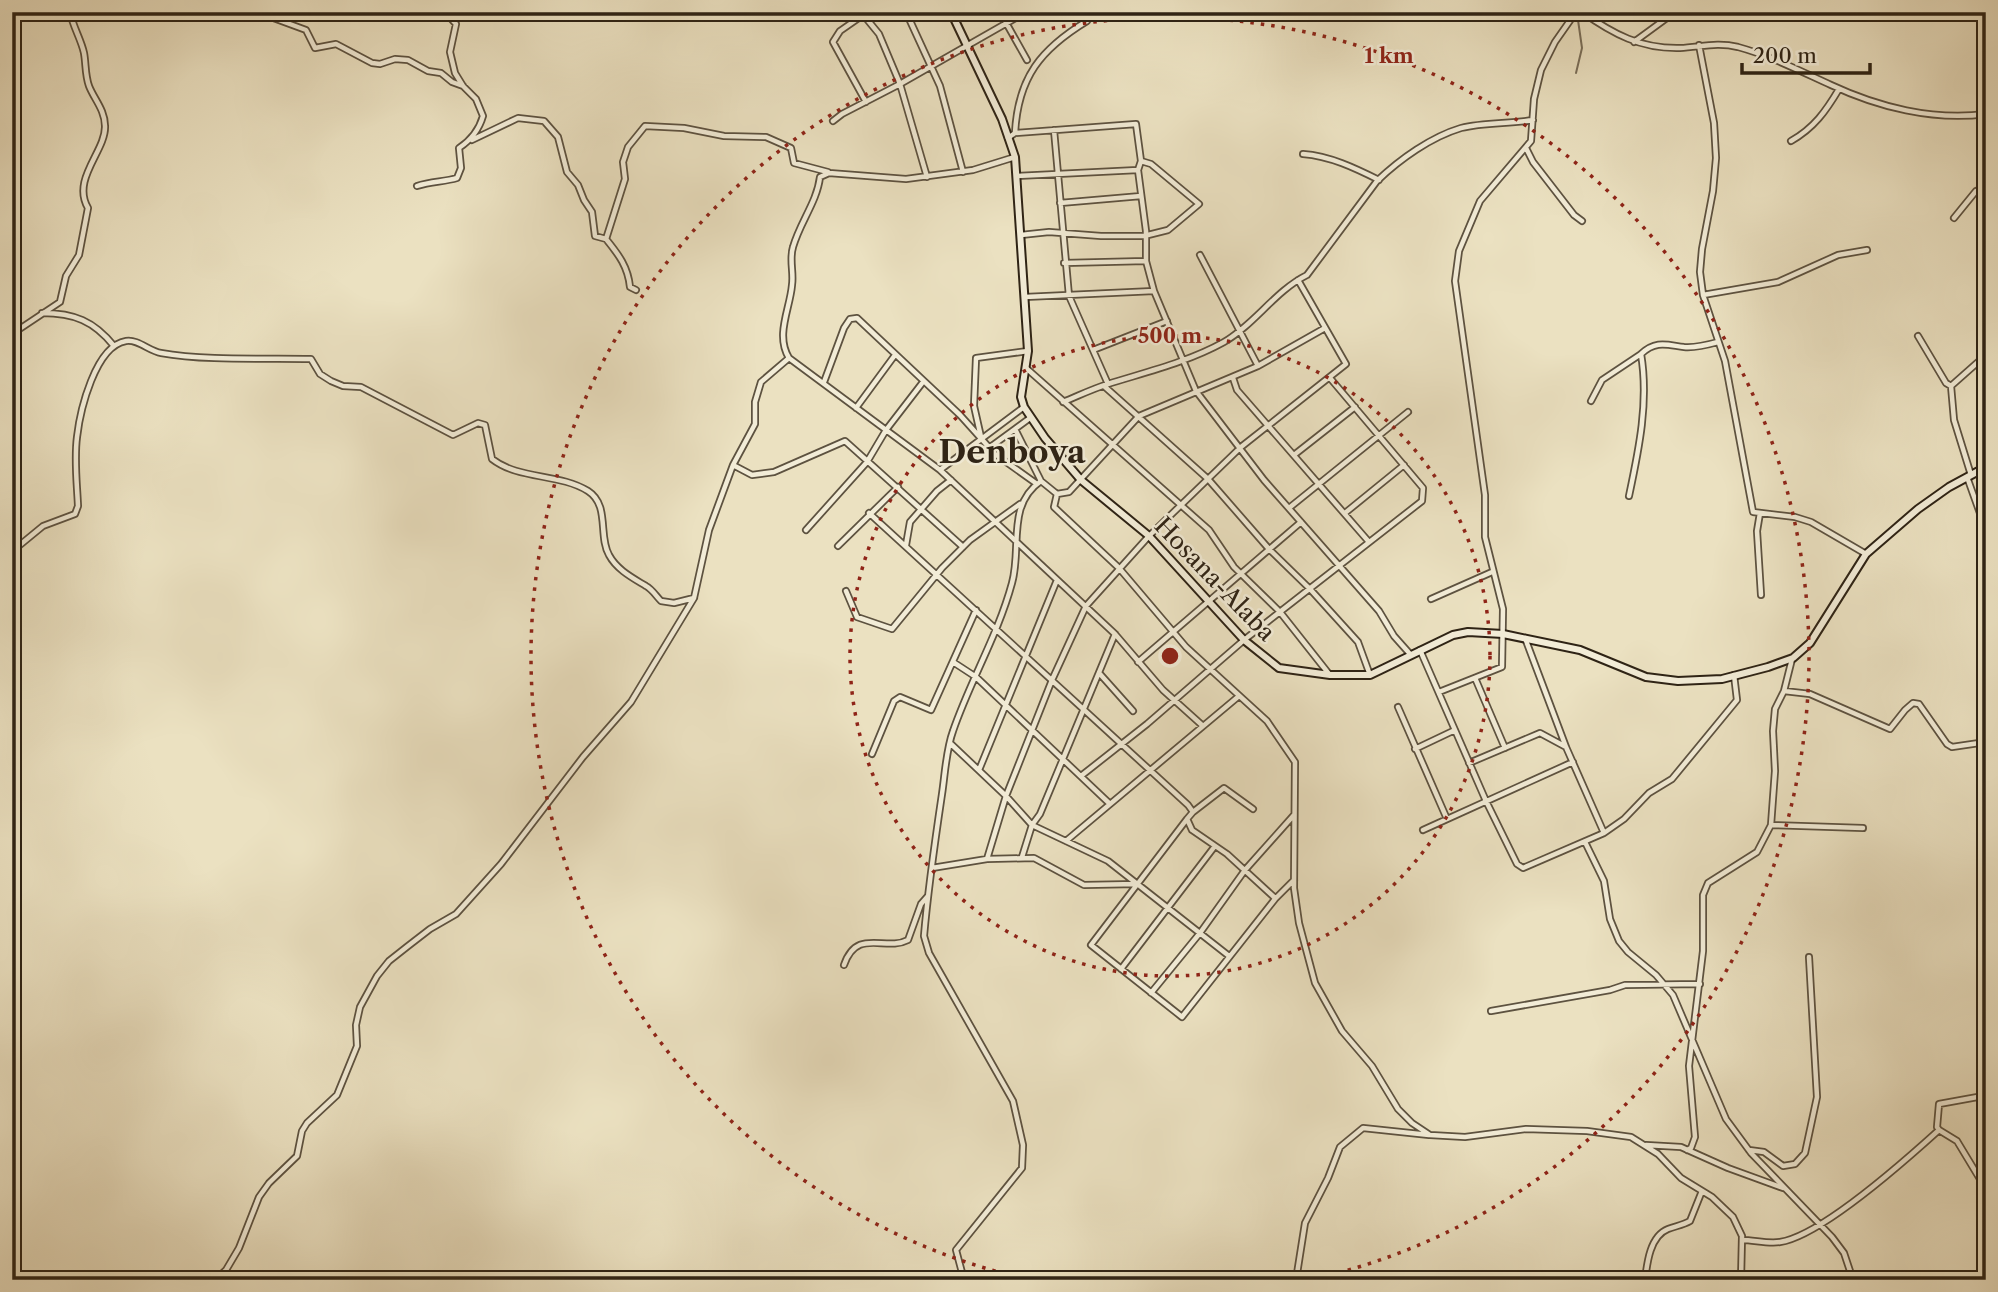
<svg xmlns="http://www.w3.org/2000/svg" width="1998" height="1292" font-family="'Libre Caslon Text',serif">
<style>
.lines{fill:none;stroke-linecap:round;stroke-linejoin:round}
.stream{stroke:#796e59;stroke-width:2}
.minor-casing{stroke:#5d5240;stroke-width:8}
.secondary-casing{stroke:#2e2315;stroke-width:10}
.minor{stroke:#f2ecd7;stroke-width:4.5}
.secondary{stroke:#f2ecd7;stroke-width:6}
.ring{fill:none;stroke:#8f2418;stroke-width:3.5;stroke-dasharray:3.5 7}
.labels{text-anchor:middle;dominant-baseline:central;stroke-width:5;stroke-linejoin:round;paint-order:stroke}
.street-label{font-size:24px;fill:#2e2315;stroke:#f2ecd7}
.district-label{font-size:32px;font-weight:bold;fill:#2e2315;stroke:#f2ecd7}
.centre{fill:#8f2418;stroke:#f2ecd7;stroke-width:3.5}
.ring-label{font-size:21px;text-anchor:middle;font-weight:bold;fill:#8f2418;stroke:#f2ecd7;stroke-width:5;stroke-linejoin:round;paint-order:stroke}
</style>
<rect width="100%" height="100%" fill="#ebe1c1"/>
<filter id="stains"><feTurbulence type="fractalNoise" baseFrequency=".00286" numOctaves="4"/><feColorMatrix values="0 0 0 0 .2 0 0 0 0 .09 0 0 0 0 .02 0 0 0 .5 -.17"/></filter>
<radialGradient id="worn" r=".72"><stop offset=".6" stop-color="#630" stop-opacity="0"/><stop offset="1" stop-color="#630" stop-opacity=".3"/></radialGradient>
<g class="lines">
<!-- stream -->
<path class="stream" d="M1576 73 1582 48 1577 13"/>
<defs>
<path id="minor" d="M95 12C114 20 130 20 149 12
M257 12 306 30 315 48 336 44 372 63 380 64 395 59 408 60 428 71 441 73 452 82 463 86
M861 12 879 34 900 84 927 177
M906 12 940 86 963 172
M1000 12 1027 60
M1582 12C1613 34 1641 49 1680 48 1701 47 1717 42 1738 47 1771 56 1800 71 1831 85 1878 107 1933 121 1986 114
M863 15 840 31 833 42 866 102
M1634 42 1675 12
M1699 45 1714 123 1716 158 1713 191 1702 249 1700 272 1703 295 1725 361 1753 512 1795 517 1811 522 1866 554
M833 121 842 114 900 84 1026 12
M1054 130 1069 296 1108 384
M1015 133 1136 124 1141 161 1138 170 1146 231V261L1154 291 1196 391 1264 480 1379 611 1394 636 1410 654
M1008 138 1015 133C1018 77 1041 49 1087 21L1083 12
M472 140 518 118 544 121 558 137 567 172 578 185 584 200 592 212 595 236 606 239
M1791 141C1814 128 1826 111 1839 89
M1526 148 1533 162 1574 215 1582 221
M1303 154C1330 156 1355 168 1379 180
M1017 176 1138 170
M417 186C431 181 444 182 457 178L461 168 459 148C471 140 479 130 483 116L476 99 463 86 455 73 450 52 456 24 445 12
M1060 203 1141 196
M1954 218 1976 191 1986 187
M1021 235 1049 232 1101 236H1144L1168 230 1199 204 1151 164 1141 161
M1200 255 1258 366
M1064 263 1146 261
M636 290 630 287C628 267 619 255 606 239L625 179 623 162 628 147 645 126 684 128 724 136 766 137 791 148 794 163 828 172
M1703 295 1778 282 1838 255 1867 250
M1025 297 1154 291
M42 313C74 313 94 321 114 346
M12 334 60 302 66 276 79 255 88 208C71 179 106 151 105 126 105 110 94 99 89 86 85 75 86 64 84 53 81 39 73 27 70 12
M1918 336 1946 383 1951 386 1986 355
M1093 350 1167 321
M789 358C775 335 790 309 792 285 794 272 789 260 793 247 800 222 817 202 820 177L829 173 906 179 973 170 1015 157
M1026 368 1209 530 1234 567 1280 612 1329 674
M1233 378 1237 390 1369 542
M824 382 844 328 850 319 857 318 960 415 995 454 1037 484
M1104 386 1208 479 1269 549 1310 589 1358 642 1370 675
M1951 386 1954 420 1971 475
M1591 401 1602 380 1641 354
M1063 402C1078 396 1092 389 1108 384 1146 372 1188 362 1224 342 1255 324 1275 291 1307 275L1377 181C1400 159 1431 137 1461 128 1484 122 1510 124 1533 120
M856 408 895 355
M1030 418 1015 429 1041 481
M981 437 974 406 976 358 1028 351
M989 448 1015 429
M1294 455 1355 407
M733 465 752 475 774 472 845 441 963 547
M940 470 1115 634 1163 690 1203 726
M1967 477 1986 530
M1057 494 1054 507 1119 568 1186 647 1267 721 1295 762 1294 888 1299 923 1315 983 1342 1031 1372 1066 1398 1109 1412 1123 1430 1135 1465 1137 1526 1129 1587 1131 1631 1137 1658 1154 1681 1178 1712 1197 1733 1217 1742 1236 1741 1280
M1629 496C1639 449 1649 401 1641 354 1656 340 1667 345 1684 347 1695 348 1707 345 1718 342
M1289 508 1408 412
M869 513 1188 805 1193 812 1187 819 1192 830 1227 854 1275 898
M1345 513 1404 465
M1760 513 1757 531 1761 595
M806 530 867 462 886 430 923 382
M906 545 910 522 937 491 951 480
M838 546 898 487
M12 548 15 549 43 526 75 514 78 506C77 483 74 460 77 437 80 411 95 346 126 341 138 339 149 351 161 353 205 361 265 358 311 359L320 374 331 381 343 386 361 387 453 435 478 423 485 425 492 459C519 480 559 473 588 491 610 505 598 536 609 555 617 570 633 578 646 586 652 589 656 596 661 601L674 603 694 598 709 530 733 465 755 424V402L761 382 789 358 940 470 1024 407
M846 591 857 617 892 629 942 568 970 540 1020 504
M1431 599 1492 572
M1420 650 1486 801 1517 864 1523 868 1604 833 1566 747 1525 638
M953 662 976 677 1110 804
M1138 662 1301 522
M1100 674 1133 711
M1475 678 1505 748
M1784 691 1810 694 1890 729 1905 710 1913 703 1919 704 1947 744 1952 747 1986 742
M1439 692 1502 667 1503 609 1485 537V495L1455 281 1459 251 1480 201 1531 141 1534 99 1541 70 1555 42 1576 12
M1398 707 1447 819
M951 744 1006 796 1032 825 1108 861 1229 956
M1415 749 1455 730
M872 754 894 701 900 697 931 710 976 610
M1469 763 1540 733 1566 747
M979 770 1057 580
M1081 776 1147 724 1244 640 1422 501 1423 488 1330 378
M1193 812 1224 788 1253 809
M1187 819 1091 945 1182 1017 1275 899 1294 880
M1771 825 1863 828
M1423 830 1573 762
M1604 833 1624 819 1649 793 1672 779 1737 700 1734 675
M1066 841 1239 696
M1585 842 1604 881 1610 919 1619 941 1628 952 1656 975 1673 995 1726 1119 1751 1153 1832 1237 1844 1253 1853 1280
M1022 857 1032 825 1040 814 1115 634
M987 859 1006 796 1052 680 1086 606 1149 536 1241 447 1346 364 1298 280
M932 868 987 859 1034 858 1084 885 1137 884
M844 965C857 927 885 952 908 940L921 904 928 896
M1121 969 1215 846
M1151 993 1200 933 1245 870 1294 815
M1491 1011 1610 990 1625 985 1700 984
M1986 1093 1983 1096 1939 1104 1937 1127 1939 1130 1957 1141 1986 1189
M1646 1145 1681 1147 1728 1168 1783 1188
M1687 1150 1691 1148 1695 1137 1689 1066 1703 951V895L1708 883 1757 852 1771 825 1775 771 1773 731 1775 709 1784 691 1792 659
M1749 1150 1764 1152 1783 1166 1795 1164 1805 1153 1817 1097 1809 957
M1742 1240C1754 1240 1768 1244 1780 1242 1821 1236 1907 1159 1939 1130
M215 1280 226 1270 239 1248 259 1197 269 1183 297 1156 302 1131 307 1123 337 1095 357 1046 356 1025 360 1007 377 976 389 961 408 946 430 929 456 914 501 864 583 757 631 702 694 598
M964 1280 956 1250 1022 1168 1023 1145 1013 1101 929 953 924 936C928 889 935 841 942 794 945 774 946 750 953 731 970 681 998 635 1012 583 1022 548 1006 505 1041 481L1057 494 1069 492 1139 416 1258 366 1325 328
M1296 1280 1305 1223 1328 1178 1340 1147 1363 1128 1429 1135
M1645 1280C1647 1263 1650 1236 1668 1229 1676 1226 1683 1225 1690 1221L1702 1191"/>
<path id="secondary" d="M951 12 1002 119 1015 157 1028 351 1021 397 1024 407 1045 438 1081 480 1149 536 1244 640 1279 668 1330 675H1370L1453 635 1468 632 1503 634 1580 650 1646 677 1678 681 1722 679 1768 667 1793 658 1810 643 1866 554 1918 509 1949 487 1986 467"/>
</defs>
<!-- minor casing -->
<use href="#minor" class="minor-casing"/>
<!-- secondary casing -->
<use href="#secondary" class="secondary-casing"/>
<!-- minor -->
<use href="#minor" class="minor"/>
<!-- secondary -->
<use href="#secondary" class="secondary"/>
</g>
<!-- distance rings -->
<g class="ring">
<circle cx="1170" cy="656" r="320"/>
<path d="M1026 1279A639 639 0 1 1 1314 1279"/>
</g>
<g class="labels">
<!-- street labels -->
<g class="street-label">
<text transform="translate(1215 579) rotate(46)">Hosana-Alaba</text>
</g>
<!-- district labels -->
<g class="district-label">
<text x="1012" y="451">Denboya</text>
</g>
</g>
<circle cx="1170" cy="656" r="10" class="centre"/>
<g class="ring-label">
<text x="1389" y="63">1 km</text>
<text x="1170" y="343">500 m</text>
</g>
<!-- margin -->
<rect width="1998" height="1292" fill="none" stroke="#ebe1c1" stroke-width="42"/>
<rect x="14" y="14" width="1970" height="1264" fill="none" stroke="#2e2315" stroke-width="3.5"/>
<rect x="21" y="21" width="1956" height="1250" fill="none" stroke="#2e2315" stroke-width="2"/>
<!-- scale -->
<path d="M1742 63v10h128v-10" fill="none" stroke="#2e2315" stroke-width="3.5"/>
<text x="1753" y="63" font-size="21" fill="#2e2315" stroke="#f2ecd7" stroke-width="5" paint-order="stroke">200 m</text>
<rect width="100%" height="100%" filter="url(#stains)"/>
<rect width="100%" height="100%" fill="url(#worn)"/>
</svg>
